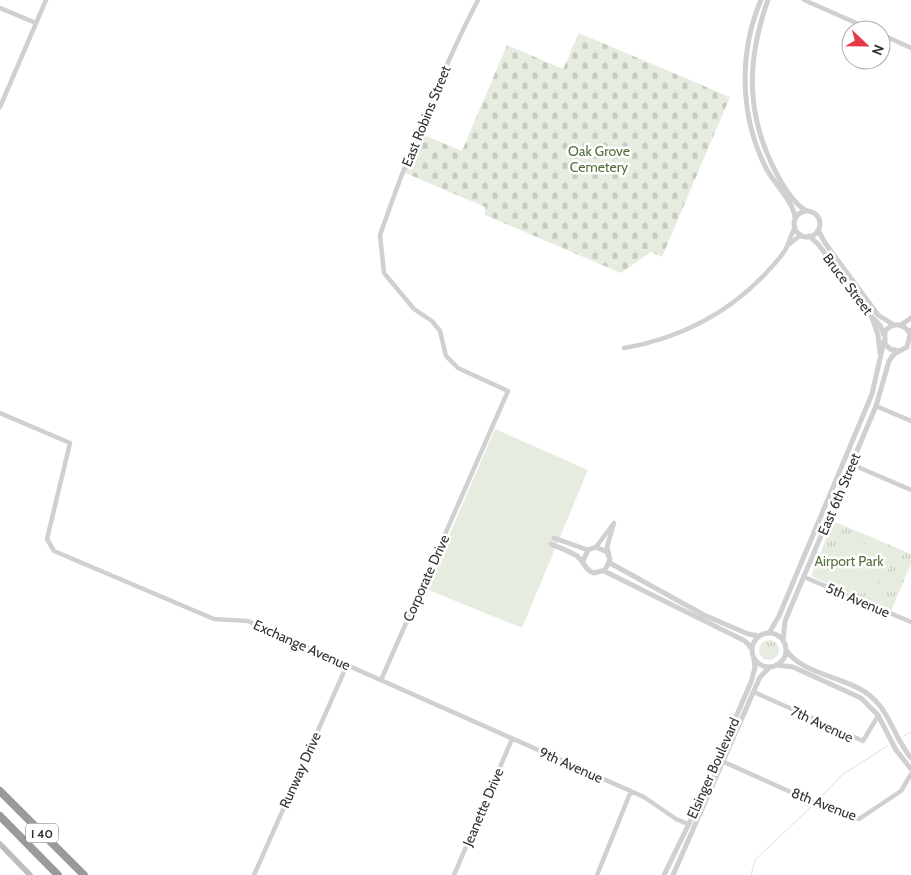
<svg xmlns="http://www.w3.org/2000/svg" width="911" height="875" font-family="Cabin,sans-serif">
<style>
.grass{fill:url(#grass-tufts)}
.cemetery{fill:url(#cemetery-stones)}
.garden{fill:#e6ecdf}
.lines{fill:none;stroke-linecap:round;stroke-linejoin:round}
.stream{stroke:#cfe2ee;stroke-width:1}
.minor{stroke:#d0d0d0;stroke-width:4.5}
.tertiary{stroke:#d0d0d0;stroke-width:5}
.secondary{stroke:#bdbdbd;stroke-width:5.5}
.motorway{stroke:#9a9a9a;stroke-width:8}
.labels{text-anchor:middle;dominant-baseline:central;stroke-width:5;stroke-linejoin:round;paint-order:stroke}
.shield{fill:#fff;stroke:#707070;stroke-width:1}
.shield-label{font-size:12px;font-weight:bold;fill:#333}
.street-label{font-size:14px;fill:#333;stroke:#fff}
.park-label{font-size:14px;fill:#56703f;stroke:#fff}
</style>
<defs>
<pattern id="grass-tufts" width="24" height="20" patternUnits="userSpaceOnUse" patternTransform="scale(1.25)"><rect width="24" height="20" fill="#e6ecdf"/><path d="M3 7l-1-3M5 7V3M7 7l1-3M15 17l-1-3M17 17v-4M19 17l1-3" fill="none" stroke="#c6cbc0"/></pattern>
<pattern id="cemetery-stones" width="16" height="16" patternUnits="userSpaceOnUse" patternTransform="scale(1.25)"><rect width="16" height="16" fill="#e6ecdf"/><path d="M2 7V4a2 2 0 0 1 4 0v3zM10 15v-3a2 2 0 0 1 4 0v3z" fill="#c6cbc0"/></pattern>
</defs>
<rect width="100%" height="100%" fill="#fff"/>
<!-- grass -->
<path class="grass" d="M833 521 911 554V564L891 611 811 576Z
M759 650a10 10 0 1 1 20 0a10 10 0 1 1-20 0Z"/>
<!-- cemetery -->
<path class="cemetery" d="M579 33 730 97 662 257 651 252 621 273 485 215V207L403 172 419 133 462 151 507 45 563 69Z"/>
<!-- garden -->
<path class="garden" d="M495 429 588 470 522 628 426 589Z
M847 536 895 557C889 569 877 593 861 594 850 594 834 583 824 579L840 540Z"/>
<g class="lines">
<!-- stream -->
<path class="stream" d="M904 736 911 732
M818 800 842 775 887 746
M751 875 755 860 813 805"/>
<!-- minor -->
<path class="minor" d="M804 0 872 30
M0 8 36 23
M881 34 911 48
M0 107 46 0
M788 245 801 235
M624 348C679 339 729 313 767 272 774 264 785 254 788 244 790 238 792 233 795 227
M876 406 911 421
M0 413 70 443 47 539 54 551 214 619 248 621 644 797 676 819 688 824
M851 464 911 490
M596 547 614 523
M609 554 607 547 614 523
M804 577 911 622
M381 680 508 391 458 368 446 356 440 331 432 321 414 309 384 273 380 235C408 155 439 75 478 0
M754 692 863 741 878 716
M724 762 815 803 859 819 901 791 911 774
M254 875 347 665
M454 875 512 739
M597 875 631 791"/>
<!-- tertiary -->
<path class="tertiary" d="M761 0C738 54 740 118 767 170 775 184 794 203 795 218
M768 0C745 64 746 120 780 180 787 191 795 205 807 211
M794 224a13 13 0 1 1 26 0a13 13 0 1 1-26 0Z
M818 230 825 243 878 315 894 325
M809 236 818 244 870 315 880 325 884 335
M872 318 878 335 880 353
M901 325 911 318
M899 351 890 349 885 344V331C893 322 904 323 910 334
M554 538 588 550
M551 544C560 548 569 551 577 556 585 562 584 570 594 573L605 570 610 559 607 552 596 547 588 550 583 561
M610 563 704 615 748 634 759 636
M604 571 745 641 752 649
M752 650a17 17 0 1 1 34 0a17 17 0 1 1-34 0Z
M769 633 779 616 872 394 884 341
M783 641 785 621 876 406 889 361 894 354 907 347 911 330
M786 650C803 675 845 676 869 695 890 711 894 738 911 758
M776 665 793 667 861 698 878 715 896 750 911 769
M664 875 698 805 751 682 755 668 754 659
M673 875 760 677 770 667"/>
<!-- secondary -->
<path class="secondary" d="M0 844 30 875"/>
<!-- motorway -->
<path class="motorway" d="M0 791 84 875
M0 816 58 875"/>
</g>
<g class="labels">
<!-- shield labels -->
<rect class="shield" x="26" y="823.5" width="32" height="19" rx="4"/>
<g class="shield-label">
<text x="42" y="833">I 40</text>
</g>
<!-- street labels -->
<g class="street-label">
<text transform="translate(426 116) rotate(-68)">East Robins Street</text>
<text transform="translate(848 284) rotate(53)">Bruce Street</text>
<text transform="translate(839 494) rotate(-67)">East 6th Street</text>
<text transform="translate(426 578) rotate(-66)">Corporate Drive</text>
<text transform="translate(858 600) rotate(23)">5th Avenue</text>
<text transform="translate(302 645) rotate(24)">Exchange Avenue</text>
<text transform="translate(822 724) rotate(25)">7th Avenue</text>
<text transform="translate(571 765) rotate(24)">9th Avenue</text>
<text transform="translate(713 768) rotate(-66)">Elsinger Boulevard</text>
<text transform="translate(300 770) rotate(-66)">Runway Drive</text>
<text transform="translate(824 804) rotate(21)">8th Avenue</text>
<text transform="translate(483 807) rotate(-67)">Jeanette Drive</text>
</g>
<!-- park labels -->
<g class="park-label">
<text x="599" y="151">Oak Grove<tspan x="599" dy="16">Cemetery</tspan></text>
<text x="849" y="561">Airport Park</text>
</g>
</g>
<!-- north arrow -->
<g transform="translate(866 45) rotate(112)"><circle r="24" fill="#ffffff" stroke="#adadad"/>
<path d="M0-4L9 19L0 12L-9 19Z" fill="#e63946"/>
<text y="-8" font-size="14" font-weight="bold" text-anchor="middle" fill="#333333">N</text>
</g>
</svg>
